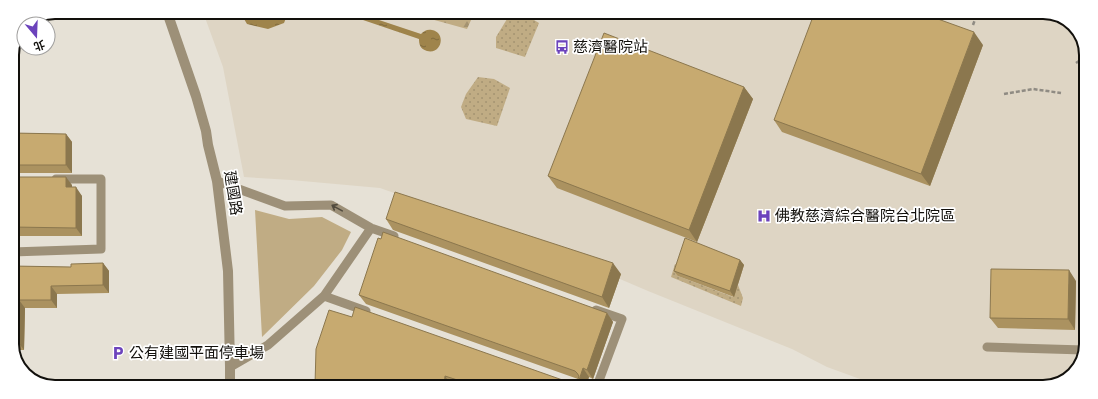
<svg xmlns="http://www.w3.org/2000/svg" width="1098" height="399" font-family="Figtree,'Noto Sans TC',sans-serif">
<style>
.built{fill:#ded5c4}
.grass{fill:url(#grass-dots)}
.forest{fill:url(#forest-firs)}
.park{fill:#c0ac84}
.water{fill:url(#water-ripples)}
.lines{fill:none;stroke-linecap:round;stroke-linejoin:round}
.path{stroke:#8f8b83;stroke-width:2.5;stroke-dasharray:4 2;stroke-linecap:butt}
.service{stroke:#9d9078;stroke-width:9}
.minor{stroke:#9d9078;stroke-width:10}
.wall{fill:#ab9260}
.shaded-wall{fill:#8b774e}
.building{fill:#c7aa70;stroke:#8b774e}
.oneway{stroke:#514a3d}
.labels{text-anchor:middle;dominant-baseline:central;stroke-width:3.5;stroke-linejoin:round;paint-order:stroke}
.poi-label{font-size:15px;fill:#12100c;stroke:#fff;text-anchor:start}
.street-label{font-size:15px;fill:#12100c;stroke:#fff}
.rim{fill:none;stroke:#12100c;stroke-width:2}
</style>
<defs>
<pattern id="grass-dots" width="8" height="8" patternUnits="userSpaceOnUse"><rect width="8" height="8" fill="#c0ac84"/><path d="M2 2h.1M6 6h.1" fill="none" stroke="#a49371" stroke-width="1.8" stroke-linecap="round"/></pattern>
<pattern id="forest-firs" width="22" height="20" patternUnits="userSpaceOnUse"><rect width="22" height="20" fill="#c0ac84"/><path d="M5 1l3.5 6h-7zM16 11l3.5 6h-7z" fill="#a49371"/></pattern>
<pattern id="water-ripples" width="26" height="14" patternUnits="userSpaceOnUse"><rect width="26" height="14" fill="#9f844b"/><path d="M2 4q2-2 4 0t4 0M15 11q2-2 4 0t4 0" fill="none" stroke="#806b3d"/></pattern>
</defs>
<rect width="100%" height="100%" fill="#e6e1d6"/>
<!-- built -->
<path class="built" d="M203 12 1057 14 1077 29 1086 52 1084 358 1069 378 1043 387H882L827 367 792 349 648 291 538 244 380 188 291 180 244 177 223 67Z"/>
<!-- grass -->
<path class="grass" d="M520 14 529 17 539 23 525 57 496 48V37L507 19Z
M478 77 494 79 510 88 497 126 466 119 461 107 466 94Z
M675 264 681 266 678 276 733 297 738 285 743 298 741 306 671 277Z"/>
<!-- forest -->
<path class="forest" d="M409 13H454L459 17 472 18 467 29Z"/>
<!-- park -->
<path class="park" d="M255 210 289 219 322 217 351 232 342 250 314 286 262 337Z"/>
<!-- water -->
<path class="water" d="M240 12 288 13 284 23 268 29 247 24Z
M364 15 421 34C424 31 427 29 432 30 447 33 441 55 427 51 420 49 419 44 419 39L363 20Z"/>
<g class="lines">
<!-- path -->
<path class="path" d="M973 25 977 14
M1076 63 1086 56
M1004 94 1033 89 1061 93"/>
<!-- service -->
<path class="service" d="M217 181 285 206 331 205 371 228 394 236
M12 252 101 249V179H56
M324 296 371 228
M596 310 622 319 597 386
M987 347 1084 350
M230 367 268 345 324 296 366 311"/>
<!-- minor -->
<path class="minor" d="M167 12 196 96 206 131 208 145 217 181 228 271 230 367V385"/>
</g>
<!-- wall -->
<path class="wall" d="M983 45 930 186 782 132 774 120Z
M744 87 753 99 697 242 557 188 548 176Z
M12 133 66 134 72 142V173H12Z
M12 177 72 185V187L82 196V236H12Z
M386 219 621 274 609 308 393 230Z
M740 260 744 265 734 297 678 276 674 271Z
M103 263 109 271V293L57 294V308H25L24 350H13L12 347V266L71 267Z
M1076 281 1075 330 998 328 990 318Z
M359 295 607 313 613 322 593 379 589 377 586 386H454L451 385 352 317 571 383 576 382 578 379 366 304Z"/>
<!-- shaded-wall -->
<path class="shaded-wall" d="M974 32 983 45 930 186 921 174Z
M744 87 753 99 697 242 689 230Z
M66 134 72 142V173L66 165Z
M66 177 72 185V196L66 187Z
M76 187 82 196V236L76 228Z
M740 260 744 265 734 297 730 291Z
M103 263 109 271V293L103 285Z
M613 263 621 274 609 308 602 297Z
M1069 270 1076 281 1075 330 1068 319Z
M51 286 57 294V308L51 300Z
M19 300 25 308 24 350 18 342Z
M607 313 613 322 593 379 587 370Z
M583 368 589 377 586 386H577Z
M445 376 451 385V386H444Z"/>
<!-- building -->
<path class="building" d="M814 14H924L974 32 921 174 774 120Z
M604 33 744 87 689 230 548 176Z
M12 133 66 134V165H12Z
M12 177H66V187H76V228L12 227Z
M395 192 613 263 602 297 386 219Z
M383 232 607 313 587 370 583 368 577 386H476L445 376 444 386 315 385 316 349 329 310 352 317 355 307 571 383 576 382 578 379 579 376 577 373 575 371 359 295 378 238 381 239Z
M685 238 740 260 730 291 674 271Z
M103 263V285L51 286V300H19L18 342H12V266L71 267V264Z
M991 269 1069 270 1068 319 990 318Z"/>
<!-- one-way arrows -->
<defs><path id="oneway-shaft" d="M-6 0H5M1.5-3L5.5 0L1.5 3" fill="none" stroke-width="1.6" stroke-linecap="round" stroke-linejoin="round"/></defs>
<use class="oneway" href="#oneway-shaft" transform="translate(337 208) rotate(-151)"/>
<!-- icons -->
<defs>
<symbol id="bus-bare" viewBox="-9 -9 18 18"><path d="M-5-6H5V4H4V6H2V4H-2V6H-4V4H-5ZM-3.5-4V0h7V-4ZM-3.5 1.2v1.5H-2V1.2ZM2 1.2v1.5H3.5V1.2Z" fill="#6c43bc" stroke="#fff" stroke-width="2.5" paint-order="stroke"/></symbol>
<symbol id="hospital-bare" viewBox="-9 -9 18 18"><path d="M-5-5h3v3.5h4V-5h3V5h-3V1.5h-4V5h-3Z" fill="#6c43bc" stroke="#fff" stroke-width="2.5" paint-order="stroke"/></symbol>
<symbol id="parking-bare" viewBox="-9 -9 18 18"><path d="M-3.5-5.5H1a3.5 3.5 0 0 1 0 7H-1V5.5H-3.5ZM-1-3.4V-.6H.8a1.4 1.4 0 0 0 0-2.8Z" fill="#6c43bc" stroke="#fff" stroke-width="2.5" paint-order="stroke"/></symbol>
</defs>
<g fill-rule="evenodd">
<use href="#bus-bare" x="552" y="37" width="20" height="20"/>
<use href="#hospital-bare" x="754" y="206" width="20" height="20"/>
<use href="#parking-bare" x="108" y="343" width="20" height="20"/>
</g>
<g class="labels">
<!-- poi labels -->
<g class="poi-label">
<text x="573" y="47">慈濟醫院站</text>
<text x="775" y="216">佛教慈濟綜合醫院台北院區</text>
<text x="129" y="353">公有建國平面停車場</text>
</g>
<!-- street labels -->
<g class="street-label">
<text transform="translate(233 193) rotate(81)">建國路</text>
</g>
</g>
<!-- crop -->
<path d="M0 0H1098V399H0ZM55 19H1043A36 36 0 0 1 1079 55V344A36 36 0 0 1 1043 380H55A36 36 0 0 1 19 344V55A36 36 0 0 1 55 19Z" fill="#fff" fill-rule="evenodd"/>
<path class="rim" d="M55 19H1043A36 36 0 0 1 1079 55V344A36 36 0 0 1 1043 380H55A36 36 0 0 1 19 344V55A36 36 0 0 1 55 19Z"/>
<!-- north arrow -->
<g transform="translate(36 36) rotate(161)"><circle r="19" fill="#ffffff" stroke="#a09f9e"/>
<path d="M0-3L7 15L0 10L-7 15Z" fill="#6c43bc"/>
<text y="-6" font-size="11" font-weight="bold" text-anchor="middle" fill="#12100c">北</text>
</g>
</svg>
